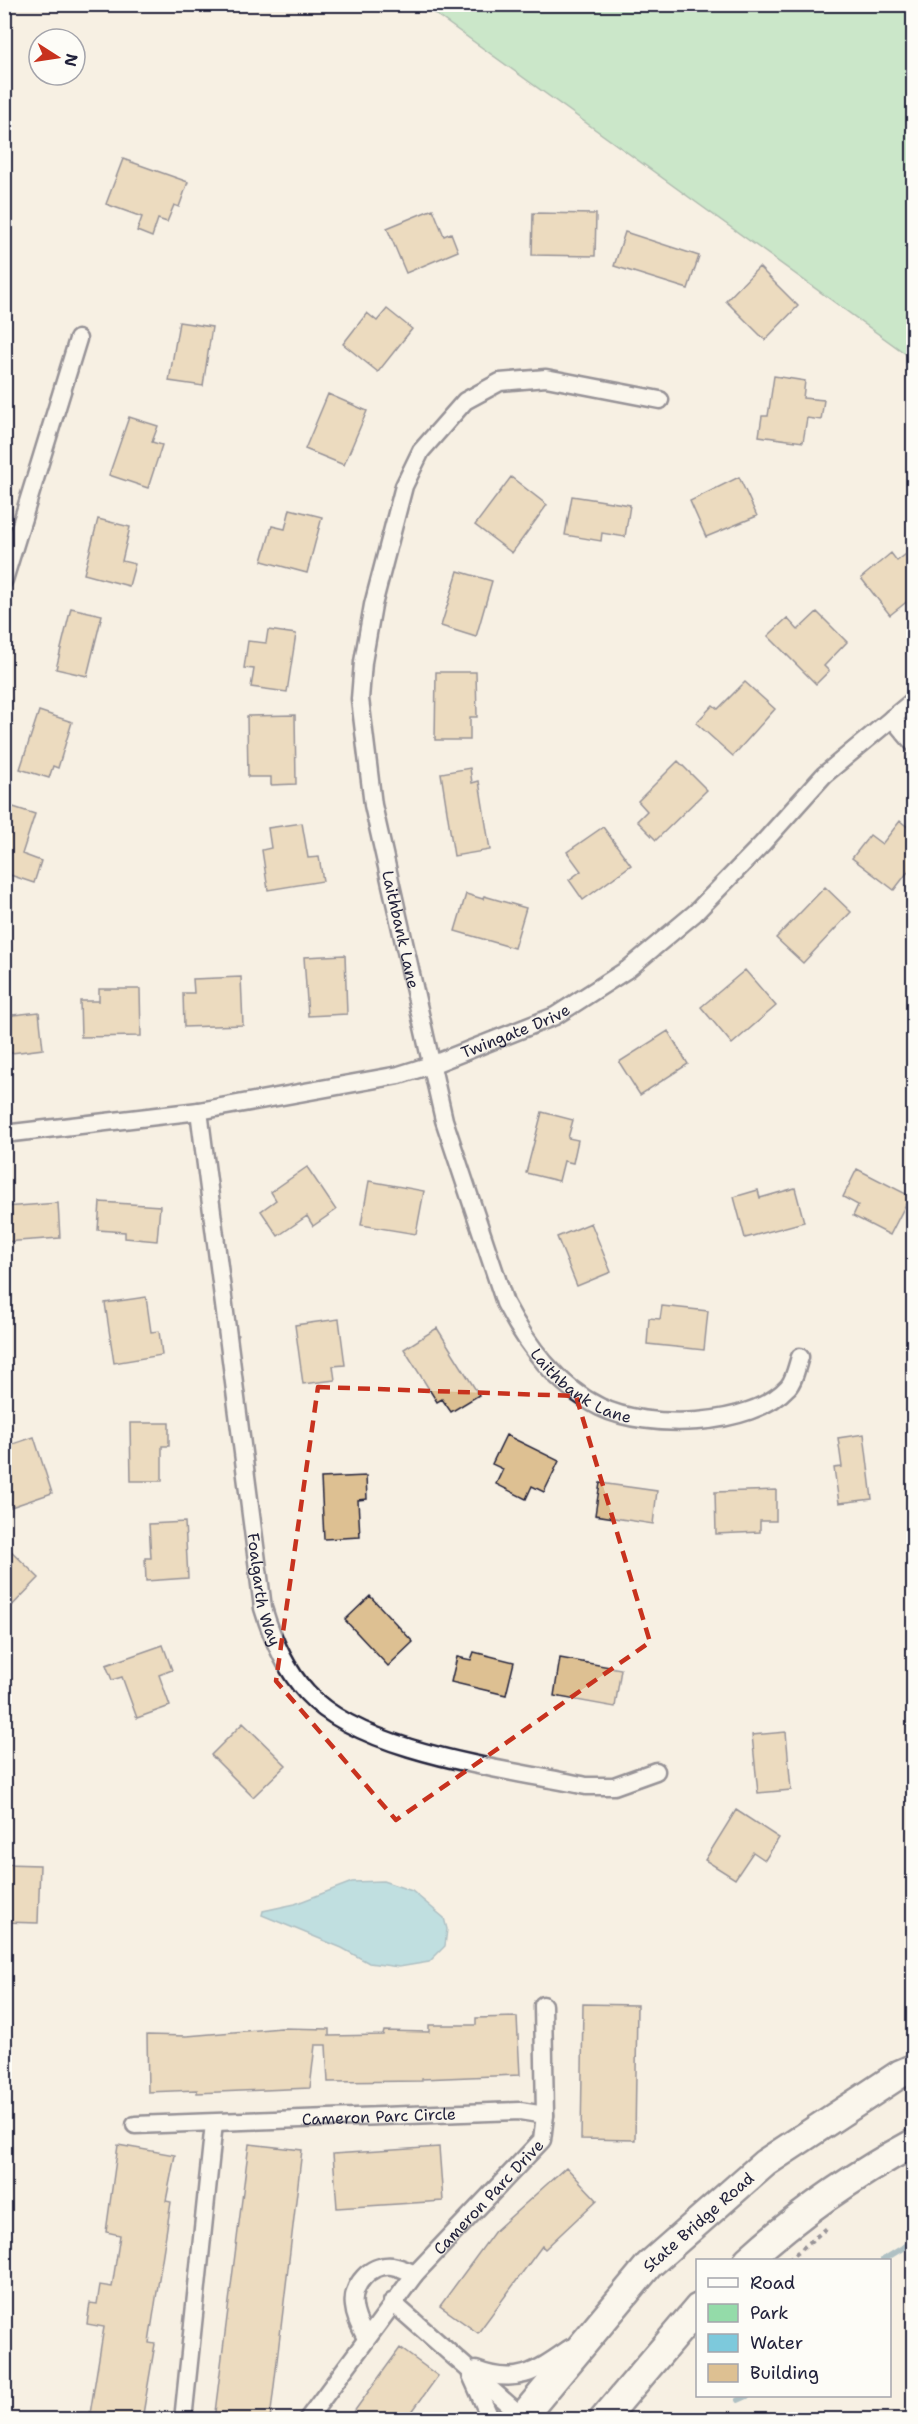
<svg xmlns="http://www.w3.org/2000/svg" width="918" height="2424" font-family="'Shantell Sans',sans-serif">
<style>
.green{fill:#94dba9;stroke:#5b7e72;stroke-width:1.5}
.water{fill:#7dc9dc;stroke:#59869c;stroke-width:1.5}
.lines{fill:none;stroke-linecap:round;stroke-linejoin:round}
.stream{stroke:#59869c;stroke-width:6}
.building{fill:#ddc092;stroke:#22223b;stroke-width:1.5}
.minor-casing{stroke:#22223b;stroke-width:21}
.trunk-casing{stroke:#22223b;stroke-width:32}
.path{stroke:#22223b;stroke-width:4;stroke-dasharray:4.5 4.5;stroke-linecap:butt}
.minor{stroke:#fdfcf7;stroke-width:16}
.trunk{stroke:#fdfcf7;stroke-width:27}
.marked{fill:none;stroke:#c8321e;stroke-width:4.5;stroke-dasharray:12 8;stroke-linejoin:round}
.labels{text-anchor:middle;dominant-baseline:central;stroke-width:5;stroke-linejoin:round;paint-order:stroke}
.street-label{font-size:16px;fill:#22223b;stroke:#fdfcf7}
</style>
<rect width="100%" height="100%" fill="#f7f0e3"/>
<filter id="ink" filterUnits="userSpaceOnUse"><feTurbulence type="fractalNoise" baseFrequency=".0167" numOctaves="2"/><feDisplacementMap in="SourceGraphic" scale="12" xChannelSelector="R" yChannelSelector="G"/><feConvolveMatrix kernelMatrix="1 2 1 2 8 2 1 2 1" color-interpolation-filters="sRGB"/></filter>
<g filter="url(#ink)">
<!-- green -->
<path class="green" d="M423 5H913V359Z"/>
<!-- water -->
<path class="water" d="M383 1881 412 1891 444 1918 447 1929 445 1946 429 1962 399 1967 369 1963 342 1948 262 1915 263 1911 295 1904 352 1882Z"/>
<g class="lines">
<!-- stream -->
<path class="stream" d="M883 2260 914 2241
M738 2400 747 2396"/>
</g>
<!-- building -->
<path class="building" d="M123 159 188 182 179 207 174 205 167 222 158 219 152 237 137 231 142 217 106 204Z
M433 209 444 236 451 233 458 251 406 273 387 228Z
M533 213 596 214 595 256 532 255Z
M625 232 699 256 688 289 614 266Z
M759 267 798 306 765 340 726 301Z
M387 309 412 329 378 372 343 344 367 313 377 321Z
M179 322 212 327 203 386 169 381Z
M774 376 805 381 803 398 824 400 821 420 807 418 803 442 759 436 762 416H768Z
M328 394 367 411 344 465 305 449Z
M129 417 158 426 152 442 162 445 148 488 109 475Z
M511 477 547 505 512 553 475 525Z
M739 477 757 516 706 537 690 501Z
M572 496 630 505 625 537 602 533 601 541 565 535Z
M290 509 322 517 307 573 262 561 272 526 285 529Z
M98 519 130 527 122 561 135 564 129 586 84 574Z
M914 548V596L890 615 861 578 891 553 897 561Z
M458 571 492 581 476 637 441 626Z
M71 608 102 615 87 676 56 669Z
M817 612 847 642 824 666 829 671 816 684 768 636 787 618 798 630Z
M268 630 296 634 287 692 251 687 254 669 244 668 248 641 266 643Z
M436 672H476L477 717H470V740H435Z
M745 682 775 709 733 756 696 723 713 705 718 709Z
M39 711 72 722 58 768 53 766 49 778 20 769Z
M295 715 296 784 271 785V777H248L247 716Z
M678 761 707 790 656 840 637 821 647 811 638 801Z
M470 768 472 783 479 781 490 850 454 856 441 773Z
M4 804 35 814 22 854 41 861 34 883 4 873Z
M900 821 914 832V864L894 890 852 858 870 835 882 844Z
M302 823 308 858 319 857 323 881 268 890 262 850 271 848 268 828Z
M603 827 631 865 583 900 569 880 581 871 567 852Z
M825 887 851 912 803 963 776 938Z
M466 894 483 899 484 896 526 908 514 948 455 931Z
M345 955 347 1014 308 1016 304 957Z
M745 970 776 1006 732 1044 701 1007Z
M241 977 243 1025 184 1027 183 993H194L193 979Z
M99 989H140L141 1036 81 1037 80 1001H99Z
M39 1012 43 1049 4 1054V1016Z
M668 1031 688 1064 640 1095 619 1062Z
M542 1112 573 1120 568 1138 578 1140 573 1163 564 1161 559 1181 526 1173Z
M307 1167 336 1210 313 1226 307 1216 278 1236 261 1211 276 1200 271 1192Z
M857 1169 910 1196 890 1235 853 1216 858 1205 843 1197Z
M369 1181 424 1191 416 1234 361 1225Z
M795 1188 804 1222 745 1238 734 1197 758 1190 760 1198Z
M100 1202 160 1206 157 1241 125 1238V1232L98 1230Z
M58 1203 60 1238 4 1242V1207Z
M591 1223 611 1272 577 1286 557 1237Z
M146 1297 151 1332 159 1331 162 1355 114 1363 105 1303Z
M662 1306 708 1311 704 1350 647 1344 649 1318 660 1319Z
M339 1319 345 1365 333 1366 335 1380 303 1384 295 1325Z
M437 1328 479 1395 451 1412 442 1399 437 1402 404 1349Z
M130 1423H169V1446H162V1481H131Z
M864 1434 872 1499 839 1503 834 1468 842 1467 838 1438Z
M506 1435 559 1461 544 1492 532 1486 526 1499 496 1484 503 1469 492 1464Z
M34 1437 52 1493 11 1507 4 1489V1447Z
M366 1476 367 1499 358 1500 360 1537 324 1539 321 1478Z
M600 1483 657 1491 653 1524 595 1515Z
M776 1490V1521H760V1532L716 1534 715 1492Z
M185 1522 188 1578 146 1581 145 1558H151L149 1524Z
M4 1544 39 1578 4 1614Z
M370 1596 413 1642 388 1666 345 1620Z
M163 1645 172 1670 159 1675 170 1706 137 1718 122 1677 112 1680 106 1665Z
M474 1652 514 1662 506 1695 451 1682 457 1657 471 1660Z
M560 1658 621 1669 615 1707 554 1696Z
M243 1723 286 1765 253 1797 211 1755Z
M786 1732 791 1790 758 1793 752 1735Z
M736 1810 779 1838 765 1860 753 1852 735 1879 705 1860Z
M4 1864 40 1865 38 1923 4 1922Z
M583 2004 637 2005 635 2140 581 2139Z
M517 2017 520 2075 422 2079V2081L328 2082 326 2045H315L310 2088 197 2093V2090L148 2092 147 2035 187 2036 281 2028 329 2029V2036L383 2035 384 2031 429 2032V2025H476V2018Z
M249 2144 302 2150 270 2420H214Z
M118 2145 175 2155 166 2201 171 2202 149 2343 155 2344 142 2420H89L104 2327 87 2324 90 2303 97 2304 100 2285 112 2287 120 2235 106 2232Z
M439 2147 443 2201 337 2208 333 2154Z
M566 2167 597 2200 545 2249 542 2246 478 2333 440 2306 495 2231Z
M400 2348 438 2376 406 2420H348Z"/>
<g class="lines">
<defs>
<g id="minor">
<path id="s1" d="M660 400 546 378 500 382 465 401 421 451 404 486 373 605 363 662 360 699 373 805 444 1120 505 1303C527 1345 556 1385 600 1407 647 1430 751 1428 788 1387 794 1381 797 1366 800 1357"/>
<path d="M4 580 78 339"/>
<path d="M892 718 914 744"/>
<path id="s2" d="M199 1111 263 1608C272 1638 285 1669 307 1693 362 1753 506 1769 586 1786H614L656 1771"/>
<path id="s3" d="M4 1134 199 1111 399 1075 431 1065 555 1016 628 969 695 913 762 844 824 775 914 700"/>
<path id="s4" d="M135 2125 520 2111 545 2115"/>
<path d="M392 2302 526 2420"/>
<path d="M366 2338C361 2328 355 2318 354 2306 351 2285 370 2264 392 2266 399 2267 408 2271 415 2274"/>
<path d="M476 2370C517 2386 537 2371 570 2348"/>
<path d="M471 2375 491 2420"/>
<path d="M183 2420 214 2123"/>
<path id="s5" d="M307 2420 415 2274 542 2140 545 2115 543 2005"/>
</g>
<g id="trunk">
<path d="M748 2260C797 2215 855 2175 914 2143"/>
<path id="s6" d="M520 2420 649 2265 765 2163 900 2074 914 2068"/>
<path d="M603 2420 698 2308"/>
</g>
</defs>
<!-- minor casing -->
<use href="#minor" class="minor-casing"/>
<!-- trunk casing -->
<use href="#trunk" class="trunk-casing"/>
<!-- path -->
<path class="path" d="M788 2260 827 2228"/>
<!-- minor -->
<use href="#minor" class="minor"/>
<!-- trunk -->
<use href="#trunk" class="trunk"/>
</g>
</g>
<!-- marked area -->
<path d="M0 0H918V2424H0ZM318 1387 576 1396 650 1642 396 1820 276 1681Z" fill="#f7f0e3" fill-opacity=".55" fill-rule="evenodd"/>
<path class="marked" d="M318 1387 576 1396 650 1642 396 1820 276 1681Z"/>
<g class="labels">
<!-- street labels -->
<g class="street-label">
<text stroke="none"><textPath href="#s1" startOffset="760">Laithbank Lane</textPath></text>
<text stroke="none"><textPath href="#s3" startOffset="524">Twingate Drive</textPath></text>
<text stroke="none"><textPath href="#s1" startOffset="1264">Laithbank Lane</textPath></text>
<text stroke="none"><textPath href="#s2" startOffset="483">Foalgarth Way</textPath></text>
<text stroke="none"><textPath href="#s4" startOffset="244">Cameron Parc Circle</textPath></text>
<text stroke="none"><textPath href="#s5" startOffset="288">Cameron Parc Drive</textPath></text>
<text stroke="none"><textPath href="#s6" startOffset="267">State Bridge Road</textPath></text>
</g>
</g>
<!-- margin -->
<rect width="918" height="2424" fill="none" stroke="#fdfcf7" stroke-width="24"/>
<rect x="12" y="12" width="894" height="2400" fill="none" stroke="#22223b" stroke-width="2" filter="url(#ink)"/>
<!-- legend -->
<rect x="696" y="2259" width="195" height="138" fill="#fdfcf7" stroke="#a5a5ac" stroke-width="1.5"/>
<rect x="708" y="2278" width="30" height="9" fill="#fdfcf7" stroke="#a5a5ac" stroke-width="1.5"/>
<text x="750" y="2289" font-size="18" fill="#22223b">Road</text>
<rect x="708" y="2304" width="30" height="18" fill="#94dba9" stroke="#a5a5ac" stroke-width="1.5"/>
<text x="750" y="2319" font-size="18" fill="#22223b">Park</text>
<rect x="708" y="2334" width="30" height="18" fill="#7dc9dc" stroke="#a5a5ac" stroke-width="1.5"/>
<text x="750" y="2349" font-size="18" fill="#22223b">Water</text>
<rect x="708" y="2364" width="30" height="18" fill="#ddc092" stroke="#a5a5ac" stroke-width="1.5"/>
<text x="750" y="2379" font-size="18" fill="#22223b">Building</text>
<!-- north arrow -->
<g transform="translate(57 57) rotate(102)"><circle r="28" fill="#fdfcf7" stroke="#a5a5ac" stroke-width="1.5"/>
<path d="M0-4.5L10 22L0 15L-10 22Z" fill="#c8321e"/>
<text y="-9" font-size="16" font-weight="bold" text-anchor="middle" fill="#22223b">N</text>
</g>
</svg>
